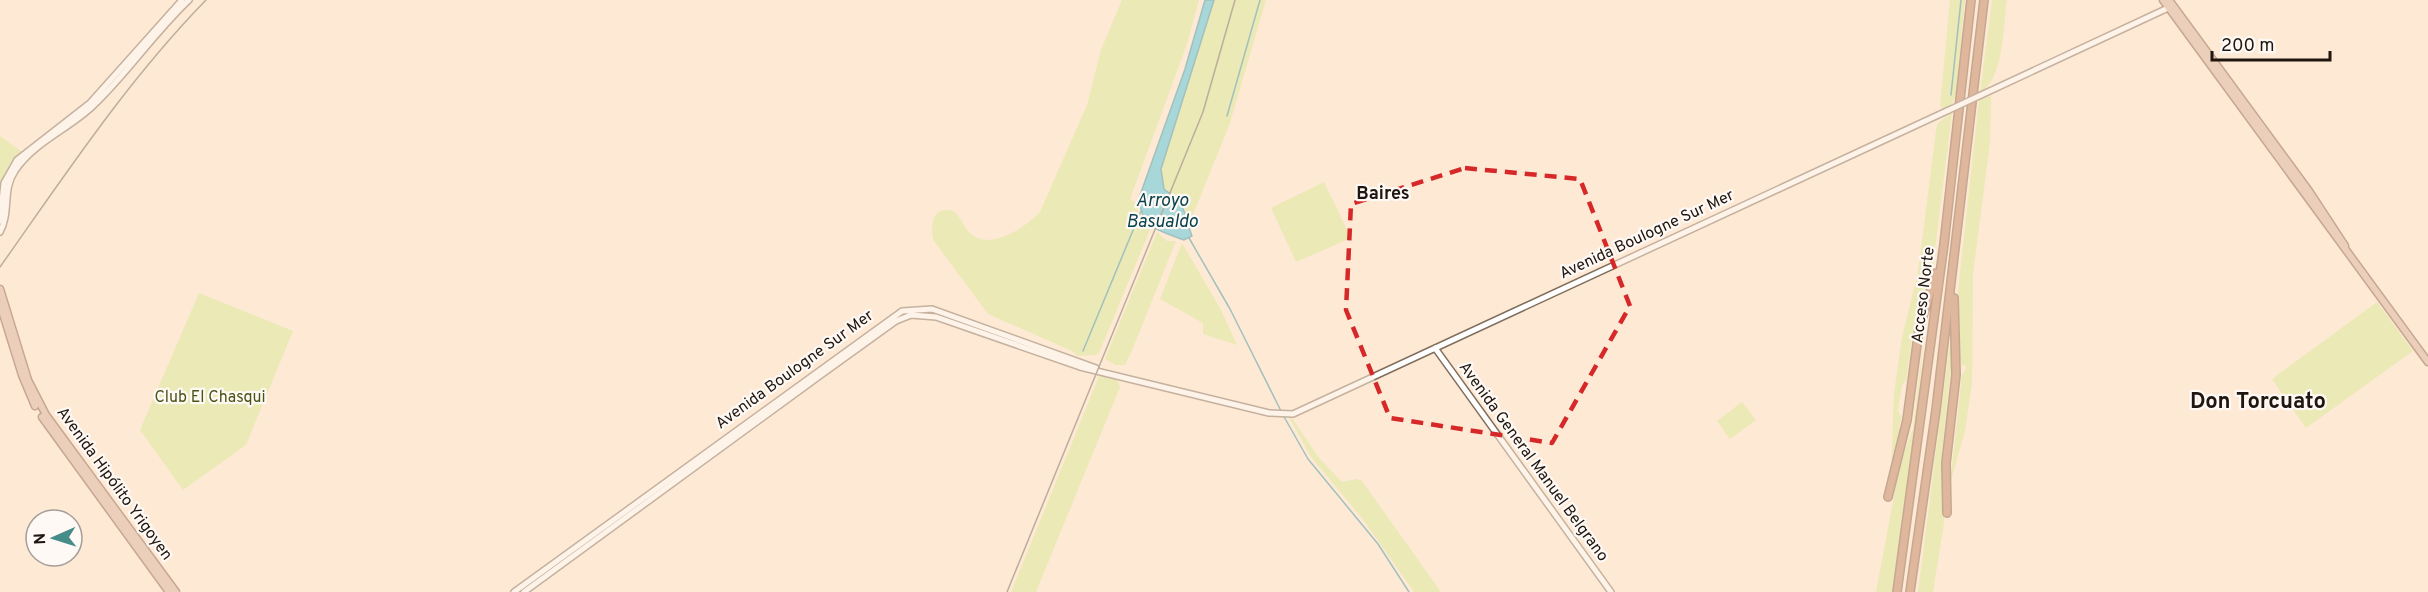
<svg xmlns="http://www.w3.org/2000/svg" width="2428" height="592" font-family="Overpass,sans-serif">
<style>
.green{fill:#d4e890}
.water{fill:#3ec1dd;stroke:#348e9f;stroke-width:1.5}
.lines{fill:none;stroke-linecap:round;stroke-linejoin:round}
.stream{stroke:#348e9f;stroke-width:1.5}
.secondary-casing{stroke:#806e5c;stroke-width:8}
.primary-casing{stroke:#84573f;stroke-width:9}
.highway-casing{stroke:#84573f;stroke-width:10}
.secondary{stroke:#fff;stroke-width:5}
.primary{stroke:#d6af9b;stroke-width:6}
.highway{stroke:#bb7a59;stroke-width:7}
.rail{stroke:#706458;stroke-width:1.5}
.secondary-bridge-casing{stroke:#806e5c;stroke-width:8;stroke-linecap:butt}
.secondary-bridge{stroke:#fff;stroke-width:5}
.marked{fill:none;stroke:#d62828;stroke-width:4.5;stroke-dasharray:12 8;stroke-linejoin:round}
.labels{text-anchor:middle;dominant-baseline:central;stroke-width:4.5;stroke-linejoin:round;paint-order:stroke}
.street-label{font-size:16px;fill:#1e160f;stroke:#fef9f5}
.park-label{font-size:16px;fill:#4a5515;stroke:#fef9f5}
.neighbourhood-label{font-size:18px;font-weight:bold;fill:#1e160f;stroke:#fef9f5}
.water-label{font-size:18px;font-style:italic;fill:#07424e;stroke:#fef9f5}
.district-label{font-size:22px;font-weight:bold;fill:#1e160f;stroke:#fef9f5}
</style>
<rect width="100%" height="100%" fill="#fee9d5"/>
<!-- green -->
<path class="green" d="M1122 0H1199L1187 44 1130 199 1136 203 1142 226 1150 230 1099 353 1096 355 1077 356 1074 352 988 314 934 241C930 229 931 208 949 210 958 210 964 227 970 233 989 252 1026 227 1040 212L1087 105 1101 50Z
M1214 0H1266L1230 123 1188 227 1184 205 1162 186 1161 169Z
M1950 0H1965L1956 94 1952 105 1943 109 1940 106Z
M1992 0H2007C2003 26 2004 79 1980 93Z
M1991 96 1990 143 1973 274 1972 383 1965 431 1950 484 1962 375 1966 369 1965 364 1962 366 1957 348V300L1979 100Z
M1952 113 1932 274 1925 306 1912 340 1906 381 1902 385 1898 411 1902 418 1898 428 1901 427 1891 481 1894 393 1902 337 1918 272 1936 130 1938 123Z
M0 136 22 152 7 169 0 189Z
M1324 182 1351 238 1296 262 1271 208Z
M1157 232 1167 241H1176L1131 353 1125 365H1116L1105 359Z
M1182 243 1220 308 1237 345 1203 334V323L1160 299Z
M199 293 293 331 246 445 183 490 140 430Z
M2377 302 2413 351 2306 428 2272 379Z
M1927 309 1914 439 1892 592H1876L1900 464 1913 429Z
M1951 334 1952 358 1942 450 1944 523 1933 592H1918Z
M1100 374 1117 380 1120 387 1036 592H1011Z
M1742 402 1756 420 1730 439 1717 421Z
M1289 417 1292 418 1319 458 1342 482 1356 479 1362 481 1441 592H1414L1362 518 1311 457Z"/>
<!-- water -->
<path class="water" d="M1205 0H1214L1161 169 1164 189C1190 208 1181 209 1192 236L1184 240C1157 229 1142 230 1139 198L1185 69Z"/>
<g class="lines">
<!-- stream -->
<path class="stream" d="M1951 95 1961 0
M1227 116 1260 0
M1189 238 1230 309 1281 411
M1083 351 1141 211
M1283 415 1308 459 1378 544 1409 592"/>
<defs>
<path id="secondary" d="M1979 96 2168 8
M0 221 4 183 17 160 90 103 182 0
M0 232C11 212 2 190 15 171 33 143 69 129 93 106 127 74 154 33 189 0
M1435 348 1611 592
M514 592 902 311 932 309 1096 368
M524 592 821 375 896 321 911 315 936 317 1080 367 1269 413 1293 414 1949 110"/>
<path id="primary" d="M2163 0 2428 362
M2169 0 2309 191 2345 246
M0 289 28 380 46 415 176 592
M0 304 22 375 35 406
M42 417 169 592"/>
<path id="highway" d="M1888 497 1907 420 1919 329 1936 273
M1947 513 1946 463 1956 375 1954 298
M1897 592 1944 244 1971 0
M1910 592 1936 410 1984 0"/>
</defs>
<!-- secondary casing -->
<use href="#secondary" class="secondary-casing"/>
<!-- primary casing -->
<use href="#primary" class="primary-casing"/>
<!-- highway casing -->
<use href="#highway" class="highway-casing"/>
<!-- secondary -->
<use href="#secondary" class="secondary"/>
<!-- primary -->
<use href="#primary" class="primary"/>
<!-- highway -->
<use href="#highway" class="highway"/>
<!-- rail -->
<path class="rail" d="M0 267C65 175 127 81 206 0
M1007 592 1203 112 1235 0"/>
<defs>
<path id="secondary-bridge" d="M1949 110 1979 96"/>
</defs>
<!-- secondary-bridge casing -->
<use href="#secondary-bridge" class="secondary-bridge-casing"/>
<!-- secondary-bridge -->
<use href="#secondary-bridge" class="secondary-bridge"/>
</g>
<!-- marked area -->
<path d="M0 0H2428V592H0ZM1465 168 1580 179 1630 306 1552 443 1390 418 1346 310 1351 204Z" fill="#fee9d5" fill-opacity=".55" fill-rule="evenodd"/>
<path class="marked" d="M1465 168 1580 179 1630 306 1552 443 1390 418 1346 310 1351 204Z"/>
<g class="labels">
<!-- street labels -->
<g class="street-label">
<text transform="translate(1647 235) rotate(-25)">Avenida Boulogne Sur Mer</text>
<text transform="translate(1924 295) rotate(-83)">Acceso Norte</text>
<text transform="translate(795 370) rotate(-36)">Avenida Boulogne Sur Mer</text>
<text transform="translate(1533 462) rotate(54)">Avenida General Manuel Belgrano</text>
<text transform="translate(114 484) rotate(54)">Avenida Hipólito Yrigoyen</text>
</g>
<!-- park labels -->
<g class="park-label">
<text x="210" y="398">Club El Chasqui</text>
</g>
<!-- neighbourhood labels -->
<g class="neighbourhood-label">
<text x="1383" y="194">Baires</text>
</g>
<!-- water labels -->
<g class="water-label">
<text x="1162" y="201">Arroyo<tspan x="1162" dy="21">Basualdo</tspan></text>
</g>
<!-- district labels -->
<g class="district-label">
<text x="2258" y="402">Don Torcuato</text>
</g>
</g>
<!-- north arrow -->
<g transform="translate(54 538) rotate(267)"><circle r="28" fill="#fef9f5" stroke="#a49e99" stroke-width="1.5"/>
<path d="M0-4.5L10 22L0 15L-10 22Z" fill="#468d89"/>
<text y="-9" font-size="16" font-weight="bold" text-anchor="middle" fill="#1e160f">N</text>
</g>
<!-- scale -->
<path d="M2212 51v9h118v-9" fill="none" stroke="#1e160f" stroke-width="3"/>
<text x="2221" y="51" font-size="18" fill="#1e160f" stroke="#fef9f5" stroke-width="4.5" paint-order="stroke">200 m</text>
</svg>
